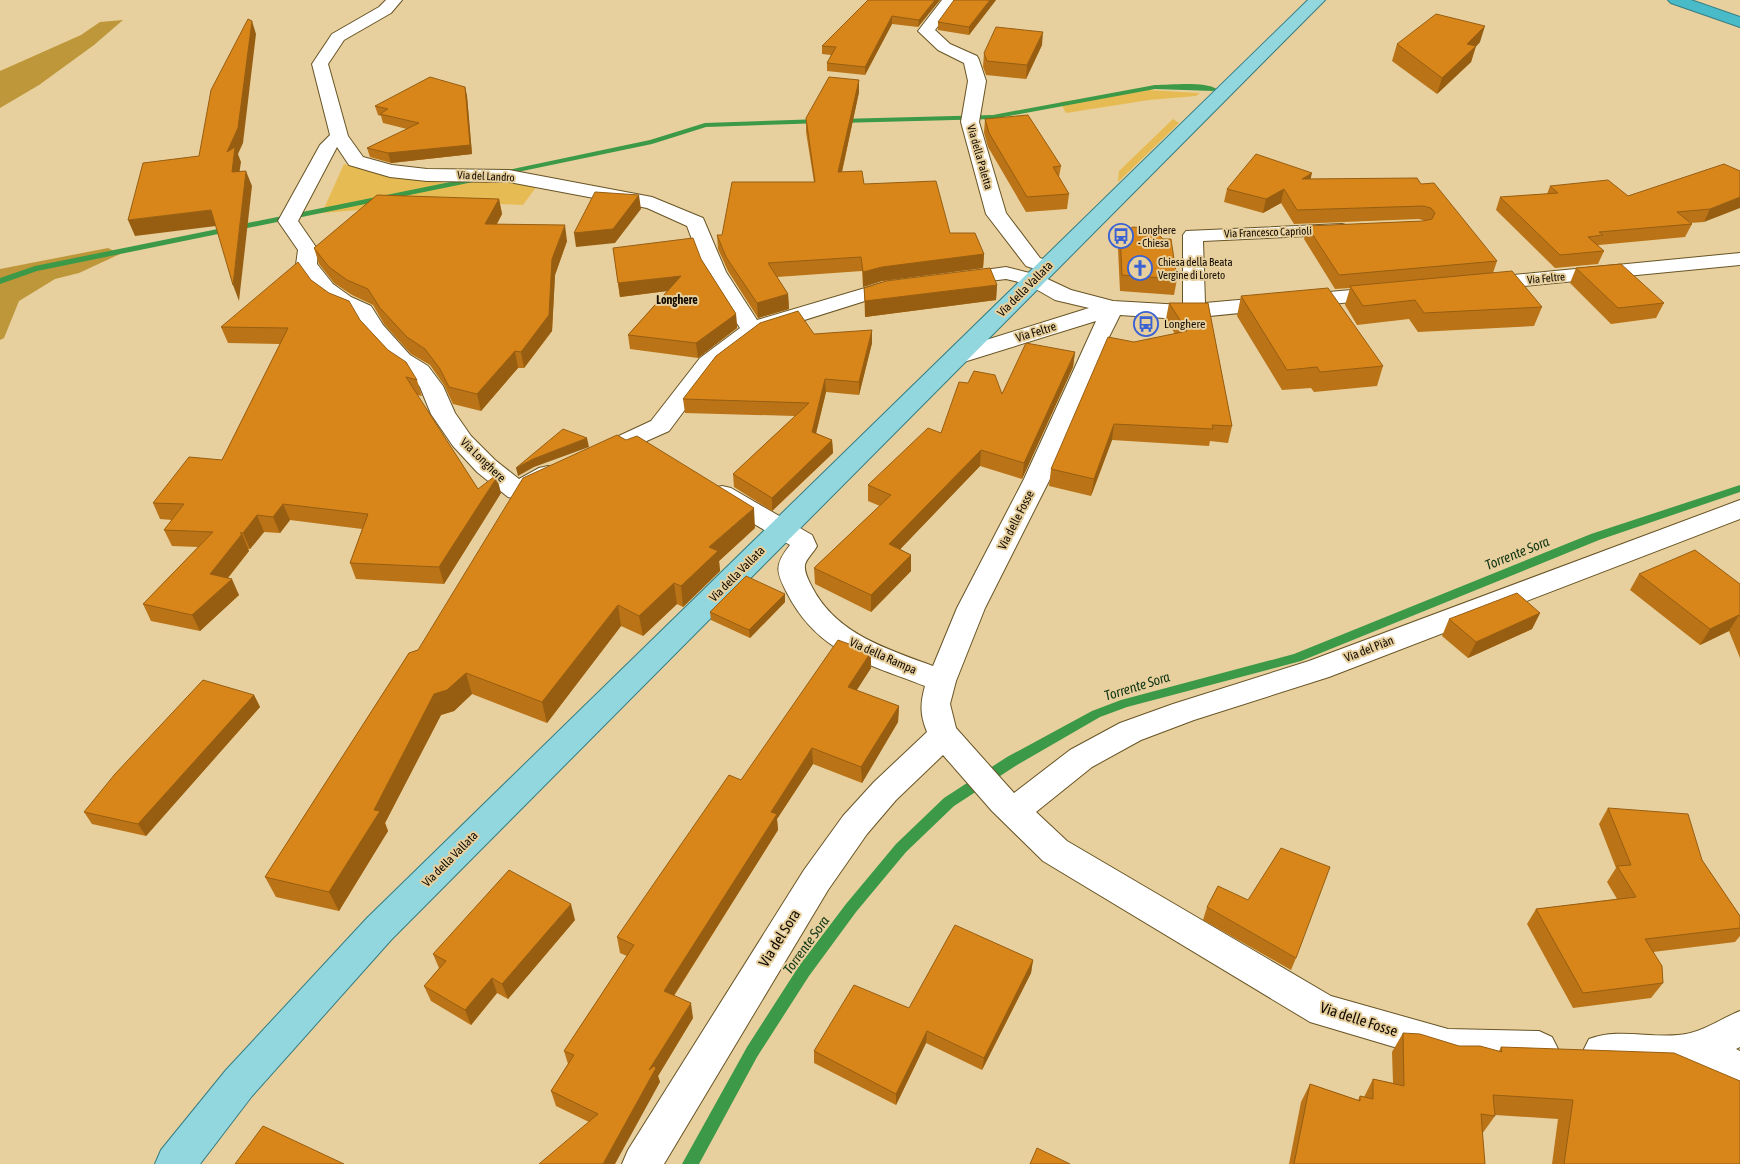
<svg xmlns="http://www.w3.org/2000/svg" width="1740" height="1164" font-family="'Asap Condensed',sans-serif">
<style>
.green{fill:#e7bb53}
.forest{fill:#be973a}
.lines{fill:none;stroke-linecap:round;stroke-linejoin:round}
.stream{fill:#3b9947;fill-rule:evenodd}
.minor-casing{stroke:#685425;stroke-width:2}
.major-casing{stroke:#367d82;stroke-width:2}
.highway-casing{stroke:#367d82;stroke-width:2}
.minor{fill:#fff;fill-rule:evenodd}
.major{fill:#92d6de;fill-rule:evenodd}
.highway{fill:#49bbc8;fill-rule:evenodd}
.wall{fill:#ba7316}
.shaded-wall{fill:#975e12}
.building{fill:#d88619;stroke:#975e12}
.labels{text-anchor:middle;dominant-baseline:central;stroke-width:4;stroke-linejoin:round;paint-order:stroke}
.far-street-label{font-size:11px;fill:#130b00;stroke:#e7d09e}
.far-poi-label{font-size:11px;fill:#130b00;stroke:#e7d09e;text-anchor:start}
.street-label{font-size:12px;fill:#130b00;stroke:#e7d09e}
.far-quarter-label{font-size:12px;font-weight:bold;fill:#130b00;stroke:#e7d09e}
.poi-label{font-size:12px;fill:#130b00;stroke:#e7d09e;text-anchor:start}
.water-label{font-size:14px;font-style:italic;fill:#103514;stroke:#e7d09e}
.near-street-label{font-size:15px;fill:#130b00;stroke:#e7d09e}
</style>
<rect width="100%" height="100%" fill="#e7d09e"/>
<!-- green -->
<path class="green" d="M1148 90 1200 93 1196 96 1149 100 1066 113 1060 102Z
M1173 119 1179 123 1118 182 1119 171Z
M344 164 421 181 464 184 486 179 537 186 523 205 456 202 322 213Z"/>
<!-- forest -->
<path class="forest" d="M123 20 94 45 39 85 0 108V71L81 35 100 22Z
M108 248 120 254 79 273 55 279 19 301 4 338 0 340V269Z"/>
<g class="lines">
<!-- stream -->
<path class="stream" d="M1155 85C1171 85 1204 81 1217 89L1213 91 1155 89 993 119 839 123 835 121 839 119 993 115Z
M821 119H824V123L706 127 652 144 498 176 494 174 498 172 650 140 705 123Z
M475 177H478V181L37 271 0 284V278L35 266Z
M1740 485V492L1599 540 1301 661 1127 707 1100 717 1017 765 954 806 906 852 856 912 809 976 757 1057 699 1164H682L747 1047 799 966 846 904 896 844 944 798 1007 757 1092 711 1121 700 1294 654 1591 534Z"/>
<defs>
<path id="minor" d="M386 0H402L391 13 344 40 328 64 348 136 363 157 392 165 427 169 509 170 652 197 703 218 726 272 757 320 882 283 901 281 909 282 912 287 909 292 884 295 760 334 716 368 669 431 604 460 595 457 592 452 595 447 651 421 700 358 740 328 704 272 687 226 647 208 509 182 427 181 390 177 349 165 337 147 298 221 318 250 317 264 333 284 351 297 371 306 383 325 410 355 428 366 443 386 455 413 471 436 495 460 519 479 539 468 548 466 557 468 561 474 557 480 526 497 517 499 508 497 477 472 453 446 431 414 420 387 412 376 394 365 366 334 355 315 335 307 317 294 296 265 298 250 278 221 320 145 330 135 312 64 332 34 379 7Z
M942 0H958L935 30 950 44 977 56 979 60 986 81 979 122 1006 213 1040 258 1054 263 1057 267 1054 271 1047 273 1026 266 986 214 961 122 968 81 964 63 938 50 918 31Z
M1342 224 1349 226 1352 230 1349 234 1203 241 1205 303 1385 287 1393 288 1396 293 1393 298 1179 319 1120 315 1105 345 1050 479 985 608 956 681 950 704 956 728 1014 793 1070 750 1120 723 1173 704 1309 661 1740 500V519L1329 677 1194 720 1141 740 1092 767 1036 812 1067 841 1331 996 1448 1029 1539 1031 1552 1037 1558 1049 1552 1061 1539 1067 1448 1063 1310 1022 1043 861 992 811 943 755 896 800 867 834 828 890 664 1164H622L628 1150 804 870 843 816 874 782 927 732C920 715 920 704 925 686 866 663 818 653 787 593 776 572 774 565 790 545L713 500 709 494 713 488 722 486 731 488 812 535 817 546C814 552 806 559 805 565 804 573 809 581 812 587 836 634 887 649 933 666L957 608 1024 479 1096 321 967 361 959 363 951 361 948 356 951 351 1089 308 1055 300 1027 284 1006 279 956 285 949 283 945 279 949 275 1006 267 1041 276 1071 290 1113 301 1183 305V235L1186 231Z
M1740 253V265L1483 290 1475 289 1472 284 1475 279 1483 278Z
M1740 1011V1047L1736 1049 1740 1051V1091L1727 1086 1698 1066C1671 1073 1615 1073 1589 1063L1583 1051 1589 1039C1617 1028 1649 1038 1678 1035 1700 1034 1720 1019 1740 1011Z"/>
<path id="major" d="M1308 0H1325L391 940 252 1096 200 1164H155L161 1150 226 1070 367 918Z"/>
<path id="highway" d="M1668 0H1691L1740 17V27L1671 3Z"/>
</defs>
<!-- minor casing -->
<use href="#minor" class="minor-casing"/>
<!-- major casing -->
<use href="#major" class="major-casing"/>
<!-- highway casing -->
<use href="#highway" class="highway-casing"/>
<!-- minor -->
<use href="#minor" class="minor"/>
<!-- major -->
<use href="#major" class="major"/>
<!-- highway -->
<use href="#highway" class="highway"/>
</g>
<!-- wall -->
<path class="wall" d="M868 0H940L918 27 892 24 865 75 827 71V63L831 55 822 54V46Z
M996 0 969 35 938 30V22Z
M1480 42 1476 46 1471 62 1437 94 1392 61 1397 44Z
M1042 45 1026 79 986 75 983 67 984 53Z
M859 80V92L842 172 950 233 984 254 983 268 882 281 863 287 862 271 777 277 788 294 789 309 758 318 728 271 718 249 717 235H722L814 182 806 132V118Z
M465 87 467 96 472 154 391 163 370 157 367 148 407 129 383 123 381 116 378 115 375 106Z
M985 119 1061 166 1059 177 1069 194 1067 209 1026 212 988 147 984 133Z
M1740 171 1704 222 1690 223 1692 224 1685 237 1599 245 1598 246 1604 251 1598 264 1555 268 1496 210 1500 197 1547 194 1550 186 1628 196Z
M1311 179 1421 184 1497 261 1493 273 1542 307 1534 326 1418 332 1409 319 1357 325 1345 305 1350 288 1335 289 1304 239 1307 226 1425 221 1419 219 1294 224 1281 203 1263 213 1224 202 1227 189Z
M499 199 502 214 497 224 567 241 555 275 552 331 524 368H518L481 411 453 404 444 385 430 365 411 354 384 324 373 305 352 295 334 283 319 264 314 248Z
M1120 233 1177 279 1174 295 1120 291 1118 249Z
M613 248 701 259 736 314 737 328 698 358 630 349 628 335 667 291 620 297Z
M1576 268 1664 303 1656 318 1611 324 1570 283Z
M311 280 360 320 388 350 417 380 422 396 417 395 478 489 501 493 444 584 356 579 350 563 362 529 290 520 280 533 264 532 250 549H248L249 551 228 578 239 595 200 631 151 621 143 604 198 547 172 546 164 530 172 520 160 519 153 503 222 460 280 344 228 343 221 327Z
M997 285 996 300 865 317 864 288Z
M1241 296 1383 366 1377 386 1314 392 1311 388 1282 390 1237 316Z
M1169 303H1208L1232 426 1228 443 1210 441 1209 446 1112 440 1091 496 1049 486 1051 469 1134 342 1175 334 1166 319Z
M814 334 872 343 859 395 826 392 816 433 832 440 833 453 772 511 734 487 733 474 795 416 685 413 683 399Z
M1075 352 1073 367 1022 479 980 466 900 549 911 555V571L871 612 815 584 814 568 880 506 868 501V485L941 433 1002 394Z
M755 528 719 561 720 571 683 607 677 604 643 636 621 626 547 723 472 694 454 711 441 715 385 823 388 831 339 911 276 897 265 877 409 653Z
M1639 574 1740 584V658L1729 631 1700 645 1630 590Z
M785 594V602L750 638 711 620 710 612Z
M1540 613 1532 629 1468 658 1442 636 1449 619Z
M871 652V668L856 690 899 706 898 722 862 783 813 764 777 819 778 830 674 996 693 1018 658 1076 660 1082 589 1122 556 1106 551 1091 568 1064 564 1051 627 956 620 953 617 937 741 780Z
M254 695 260 707 146 836 92 824 84 812Z
M1608 808 1702 860 1740 916V936L1735 942 1653 952 1663 983 1651 998 1573 1008 1527 924 1536 909 1617 899 1607 882 1616 868 1599 824Z
M1207 907 1296 958 1291 970 1203 920Z
M575 920 508 999 497 993 471 1025 431 1001 424 986 439 968 433 954Z
M1033 960 1031 973 982 1070 926 1043 896 1105 814 1063V1051L909 1008Z
M1403 1033 1459 1046 1499 1051 1501 1047 1740 1164H1552L1558 1119 1495 1115V1116L1482 1134 1485 1164H1289L1301 1102 1310 1084 1358 1100 1360 1096 1364 1097 1373 1079 1393 1083 1392 1052Z"/>
<!-- shaded-wall -->
<path class="shaded-wall" d="M935 0H940L918 27 919 20Z
M990 0H996L969 35V27Z
M892 16V24L865 75V67Z
M252 21 256 34 243 143 238 154 241 162 237 188 232 172 227 152Z
M1485 26 1480 42 1474 49 1476 46 1471 62 1437 94 1442 78 1467 44Z
M1043 32 1042 45 1026 79 1027 65Z
M859 80V92L839 185 838 172Z
M465 87 467 96 472 154 391 163 388 153Z
M246 171 252 186 239 301 233 285Z
M1312 173 1309 186 1302 179Z
M1284 189 1281 203 1263 213 1266 199Z
M639 195 641 209 615 243 576 247 574 233Z
M1740 197V208L1704 222 1710 209Z
M499 199 502 214 488 240 485 224Z
M211 210 216 226 135 236 128 220Z
M565 225 567 241 555 275 552 331 524 368 521 352 552 259Z
M984 254 983 268 882 281 863 287V272L882 267Z
M681 276 683 289 620 297 618 283Z
M997 285 996 300 865 317V301Z
M788 294 789 309 758 318 757 303Z
M736 314 737 328 698 358 696 343Z
M872 330V343L859 395V382Z
M515 351 518 368 481 411 477 394Z
M1075 352 1073 367 1022 479 1024 463Z
M825 379 826 392 813 446 812 432Z
M1114 424 1112 440 1091 496 1094 479Z
M587 438 589 447 534 467 518 476 516 468 533 459Z
M832 440 833 453 772 511V498Z
M981 450 980 466 889 561V544Z
M497 477 501 493 444 584 439 567Z
M283 504 290 520 280 533 273 517Z
M754 508 755 528 719 561 720 571 683 607 681 586 709 547Z
M257 515 264 532 250 549 243 533Z
M242 534 249 551 218 590 210 574Z
M911 555V571L871 612V595Z
M232 579 239 595 200 631 192 615Z
M674 583 677 604 643 636 639 616Z
M785 594V602L750 638 749 630Z
M618 605 621 626 547 723 542 702Z
M1540 613 1532 629 1468 658 1476 642Z
M1739 615 1729 631 1700 645 1710 629Z
M871 652V668L848 704V687Z
M466 673 472 694 454 711 441 715 385 823 388 831 339 911 329 892 374 810 434 694Z
M254 695 260 707 146 836 138 824Z
M899 706 898 722 862 783 861 767Z
M812 748 813 764 777 819 778 830 667 1006 664 991 771 812Z
M571 904 575 920 508 999 502 984Z
M1033 960 1031 973 982 1070 984 1058Z
M492 978 497 993 471 1025 465 1010Z
M691 1003 693 1018 658 1076 660 1082 615 1164H603L649 1070Z
M927 1031 926 1043 896 1105V1094Z"/>
<!-- building -->
<path class="building" d="M868 0H935L919 20 892 16 865 67 827 63 836 47 822 46Z
M954 0H990L969 27 938 22Z
M1436 14 1485 26 1467 44 1476 46 1442 78 1397 44Z
M248 19 252 21 238 128 227 152 235 147 232 172 246 171 233 285 211 210 128 220 143 163 199 156 211 90Z
M996 27 1043 32 1027 65 987 61 984 53Z
M430 77 465 87 470 145 388 153 367 148 419 123 380 114 388 109 375 106Z
M829 77 859 80 838 172 862 171 864 184 936 181 950 233H975L984 254 882 267 863 272 861 257 768 263 788 294 757 303 726 257 717 235H722L732 182H815L806 118Z
M1028 115 1061 166 1053 167 1069 194 1027 197 989 133 985 119Z
M1256 154 1312 173 1302 179 1417 178 1421 184 1434 183 1497 261 1339 275 1307 226 1423 221 1432 219 1435 213 1431 208 1423 206 1297 210 1284 189 1266 199 1227 189Z
M1724 164 1740 171V197L1710 209 1677 212 1692 224 1599 232 1603 235 1588 237 1604 251 1560 255 1500 197 1558 193 1550 186 1608 180 1628 196Z
M595 192 639 195 613 229 574 233Z
M377 195 499 199 485 224 565 225 552 259 549 315 521 352 515 351 477 394 449 387 440 369 425 349 407 337 380 308 368 289 347 280 329 267 314 248Z
M1133 227 1153 229 1163 239H1171L1177 279 1122 275 1120 233Z
M693 238 701 259 736 314 696 343 628 335 681 276 618 283 613 248Z
M298 262 311 280 329 293 349 301 360 320 388 350 406 362 417 380 406 377 478 489 495 476 497 477 439 567 350 563 368 514 283 504 273 517 257 515 243 533H240L242 534 210 574 232 579 192 615 143 604 213 532 164 530 184 504 153 503 189 457 222 460 288 328 221 327Z
M1621 264 1664 303 1618 308 1576 268Z
M990 268 997 285 865 301 864 288 886 281Z
M1512 271 1542 307 1424 313 1415 300 1363 306 1350 286Z
M1328 288 1383 366 1320 372 1317 367 1287 370 1241 296Z
M1169 303H1208L1232 426 1212 425 1213 429 1114 424 1094 479 1051 469 1108 337 1134 342 1187 331Z
M798 311 814 334 872 330 859 382 825 379 812 432 832 440 772 498 733 474 809 403 683 399 716 356 760 323Z
M1026 343 1075 352 1024 463 981 450 889 544 911 555 871 595 814 568 891 495 868 485 928 428 941 433 959 382 968 383 974 371 995 375 1002 394Z
M563 429 587 438 533 459 516 468Z
M617 435 626 440 637 436 754 508 709 547 718 551 681 586 674 583 639 616 618 605 542 702 466 673 447 690 434 694 374 810 380 811 329 892 265 877 409 653 418 650 523 478Z
M1695 550 1740 584V617L1739 615 1710 629 1639 574Z
M746 576 785 594 749 630 710 612Z
M1517 593 1540 613 1476 642 1449 619Z
M838 640 871 652 848 687 899 706 861 767 812 748 771 812 777 814 664 991 691 1003 649 1070 654 1066 656 1068 603 1164H539L598 1114 551 1091 574 1055 564 1051 634 945 617 937 729 775 741 780Z
M203 680 254 695 138 824 84 812 115 774Z
M1608 808 1688 814 1702 860 1740 916V928L1645 939 1662 966 1663 983 1583 993 1536 909 1636 897 1617 866 1631 865Z
M1281 848 1330 867 1296 958 1207 907 1218 886 1248 900Z
M509 870 571 904 502 984 492 978 465 1010 424 986 446 961 433 954Z
M955 925 1033 960 984 1058 927 1031 896 1094 814 1051 854 985 909 1008Z
M1403 1033 1420 1034 1459 1046H1480L1502 1052 1501 1047 1674 1053 1740 1081V1164H1564L1573 1100 1493 1095 1495 1116 1481 1114 1485 1164H1294L1310 1084 1360 1101V1096L1373 1099V1079L1404 1086Z
M263 1126 344 1164H235Z
M1037 1148 1070 1164H1030Z"/>
<!-- icons -->
<defs>
<symbol id="bus-ring" viewBox="-11 -11 22 22"><circle r="9.5" fill="#e7d09e" stroke="#3a62d3" stroke-width="1.5"/><path d="M-5-6H5V4H4V6H2V4H-2V6H-4V4H-5ZM-3.5-4V0h7V-4ZM-3.5 1.2v1.5H-2V1.2ZM2 1.2v1.5H3.5V1.2Z" fill="#3a62d3"/></symbol>
<symbol id="church-ring" viewBox="-11 -11 22 22"><circle r="9.5" fill="#e7d09e" stroke="#3a62d3" stroke-width="1.5"/><path d="M-1.2-6h2.4v3.5h3.3v2.4h-3.3V6h-2.4V-.1h-3.3v-2.4h3.3Z" fill="#3a62d3"/></symbol>
</defs>
<g fill-rule="evenodd">
<use href="#bus-ring" x="1107" y="222" width="28" height="28"/>
<use href="#church-ring" x="1126" y="254" width="28" height="28"/>
<use href="#bus-ring" x="1132" y="310" width="28" height="28"/>
</g>
<g class="labels">
<!-- far-street labels -->
<g class="far-street-label">
<text transform="translate(980 157) rotate(74)">Via della Paletta</text>
<text transform="translate(486 176) rotate(3)">Via del Landro</text>
<text transform="translate(1268 232) rotate(-2)">Via Francesco Caprioli</text>
<text transform="translate(1546 278) rotate(-5)">Via Feltre</text>
</g>
<!-- far-poi labels -->
<g class="far-poi-label">
<text x="1138" y="230">Longhere<tspan x="1138" dy="13">- Chiesa</tspan></text>
<text x="1158" y="262">Chiesa della Beata<tspan x="1158" dy="13">Vergine di Loreto</tspan></text>
</g>
<!-- street labels -->
<g class="street-label">
<text transform="translate(1025 289) rotate(-45)">Via della Vallata</text>
<text transform="translate(1036 332) rotate(-17)">Via Feltre</text>
<text transform="translate(483 460) rotate(44)">Via Longhere</text>
<text transform="translate(1016 520) rotate(-63)">Via delle Fosse</text>
<text transform="translate(737 574) rotate(-45)">Via della Vallata</text>
<text transform="translate(1369 649) rotate(-21)">Via del Piàn</text>
<text transform="translate(883 656) rotate(24)">Via della Rampa</text>
<text transform="translate(450 859) rotate(-45)">Via della Vallata</text>
</g>
<!-- far-quarter labels -->
<g class="far-quarter-label">
<text x="677" y="300">Longhere</text>
</g>
<!-- poi labels -->
<g class="poi-label">
<text x="1164" y="324">Longhere</text>
</g>
<!-- water labels -->
<g class="water-label">
<text transform="translate(1517 553) rotate(-22)">Torrente Sora</text>
<text transform="translate(1137 686) rotate(-17)">Torrente Sora</text>
<text transform="translate(806 945) rotate(-54)">Torrente Sora</text>
</g>
<!-- near-street labels -->
<g class="near-street-label">
<text transform="translate(779 938) rotate(-58)">Via del Sora</text>
<text transform="translate(1359 1019) rotate(18)">Via delle Fosse</text>
</g>
</g>
</svg>
